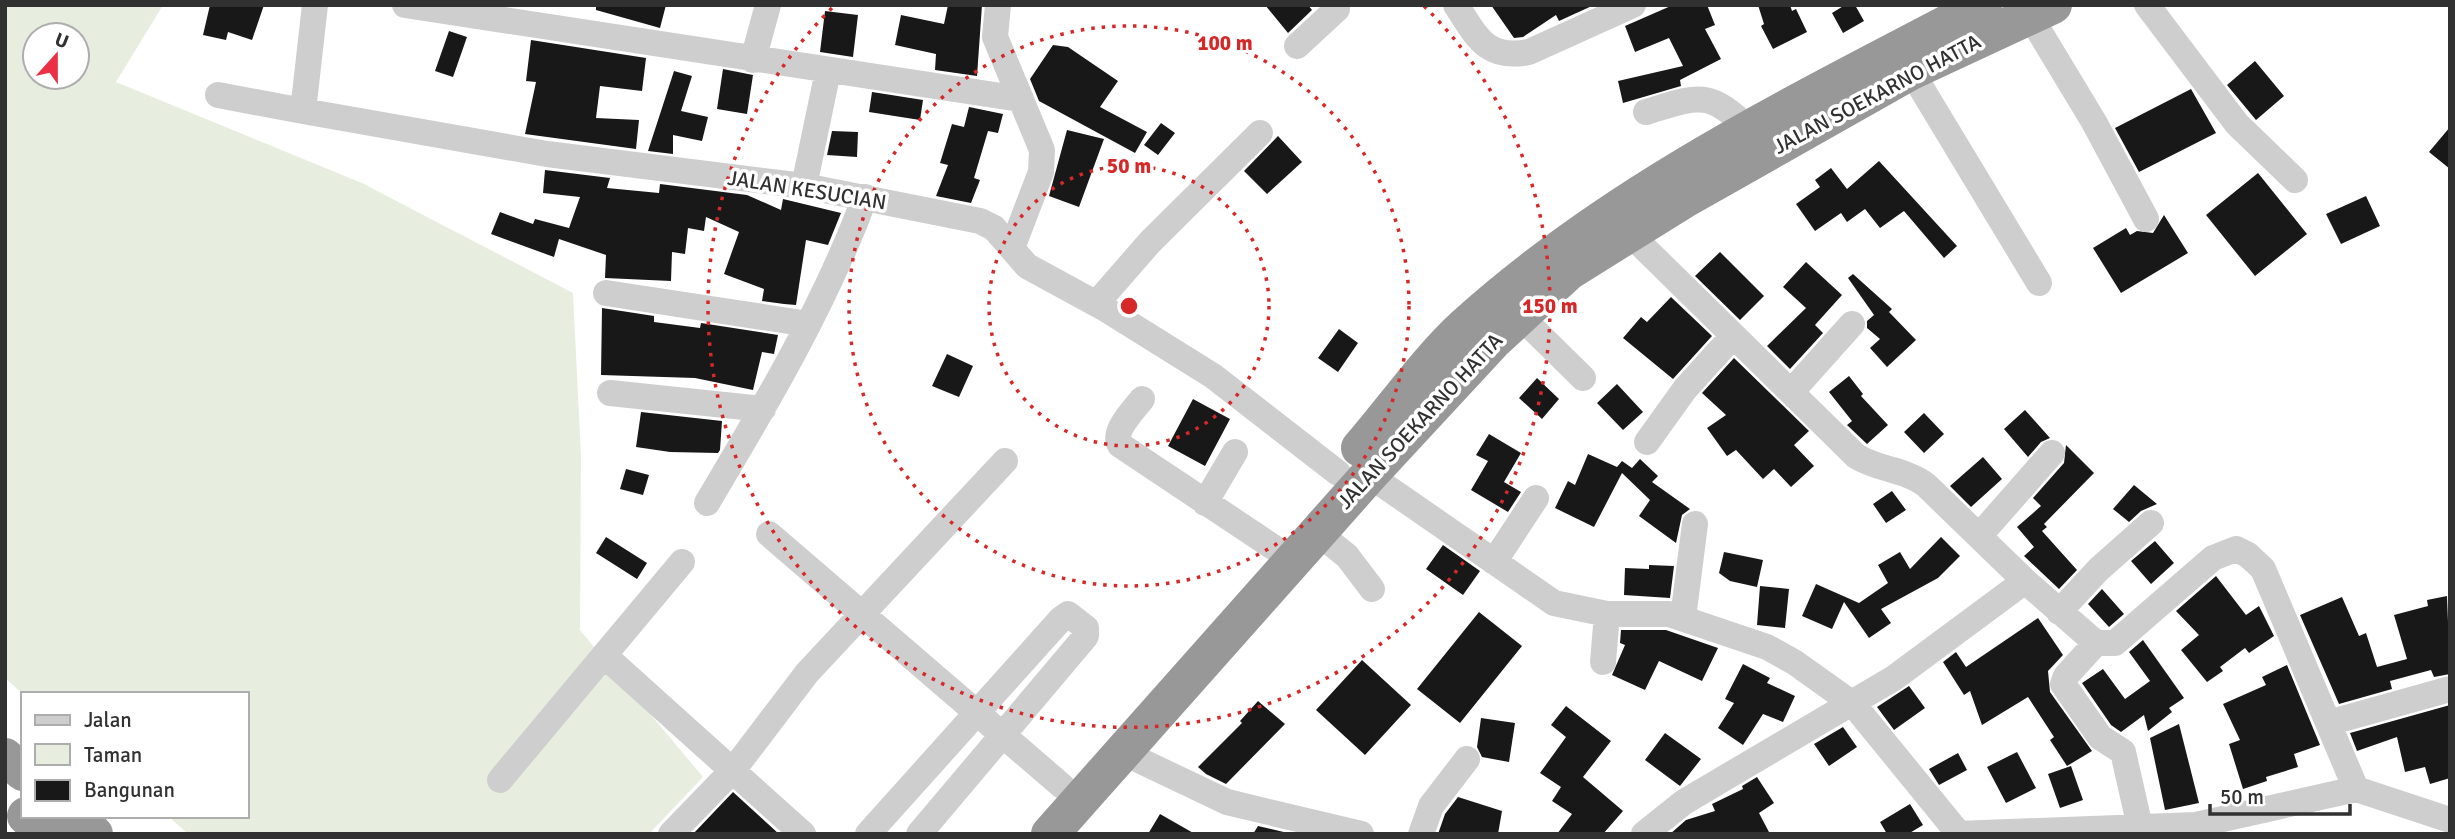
<svg xmlns="http://www.w3.org/2000/svg" width="2455" height="839" font-family="Signika,sans-serif">
<style>
.green{fill:#e7eedf;fill-rule:evenodd}
.building{fill:#181818}
.lines{fill:none;stroke-linecap:round;stroke-linejoin:round}
.minor{stroke:#cecece;stroke-width:26}
.highway{stroke:#989898;stroke-width:38}
.ring{fill:none;stroke:#d62828;stroke-width:3.5;stroke-dasharray:3.5 7}
.labels{text-anchor:middle;dominant-baseline:central;stroke-width:7;stroke-linejoin:round;paint-order:stroke}
.street-label{font-size:21px;fill:#313131;stroke:#fff}
.centre{fill:#d62828;stroke:#fff;stroke-width:3.5}
.ring-label{font-size:21px;text-anchor:middle;font-weight:bold;fill:#d62828;stroke:#fff;stroke-width:7;stroke-linejoin:round;paint-order:stroke}
</style>
<rect width="100%" height="100%" fill="#fff"/>
<!-- green -->
<path class="green" d="M5 5H163L116 82 362 183 573 293 581 456 580 630 703 777 649 834H188L168 816H247V694H23L5 678ZM35 35H77V77H35Z"/>
<!-- building -->
<path class="building" d="M210 5H264L252 40 228 32 226 40 203 35Z
M596 5H666L660 28 596 10Z
M948 5H982L977 76 935 70 936 54 895 45 901 15 944 24Z
M1265 5H1308L1312 10 1288 33Z
M1491 5H1594L1559 21 1556 15 1523 37 1514 38Z
M1673 5H1707L1715 25 1705 29 1721 59 1680 80 1681 86 1623 103 1618 81 1683 66 1669 38 1635 52 1625 26Z
M1758 5H1790L1792 11 1796 9 1807 32 1773 49 1761 26 1764 24Z
M1845 5H1855L1864 21 1843 33 1832 13Z
M825 11 858 15 853 57 820 52Z
M449 31 467 37 453 77 435 71Z
M531 40 646 58 642 91 600 86 596 118 639 120 636 149 525 134 536 82 526 81Z
M1053 45 1068 47 1118 81 1100 107 1147 132 1135 153 1039 101 1030 79Z
M2255 61 2284 96 2256 120 2227 85Z
M723 69 753 75 747 114 717 109Z
M674 71 692 76 681 111 708 117 702 141 673 135V154L648 151Z
M2191 89 2216 133 2139 172 2115 128Z
M872 92 923 100 920 120 869 112Z
M969 107 1003 114 998 133 988 131 974 178 980 180 971 203 936 196 948 165 940 163 952 124 964 127Z
M1161 123 1175 133 1158 155 1144 145Z
M2450 127V169L2429 152Z
M1067 130 1104 139 1079 207 1049 196Z
M832 131 858 132 857 157 827 155Z
M1278 136 1302 162 1267 194 1244 171Z
M1879 161 1957 246 1944 258 1904 211 1880 228 1865 209 1847 222 1841 213 1815 231 1796 204 1820 187 1815 180 1831 168 1847 189Z
M545 170 610 178 607 188 659 193 660 184 747 195 781 210 783 199 841 213 828 245 806 240 796 305 784 304 762 301 764 289 724 274 739 232 706 217 704 231 688 228 685 254 672 252 671 281 605 278 606 255 559 239 554 257 491 234 500 212 533 224 535 219 569 228 580 197 543 193Z
M2258 173 2307 234 2255 276 2206 215Z
M2366 196 2380 226 2341 244 2326 214Z
M2164 215 2188 253 2121 293 2093 248 2126 228 2130 235 2137 231 2153 233Z
M1720 252 1764 296 1740 320 1695 276Z
M1806 262 1842 295 1815 325 1823 333 1790 369 1767 346 1806 308 1783 287Z
M1853 274 1892 309 1889 312 1916 340 1887 367 1870 348 1880 339 1867 328V321L1874 315 1848 278Z
M1671 297 1712 336 1673 379 1623 338 1641 317 1647 322Z
M602 308 654 316V322L700 328 701 323 778 335 774 354 762 352 753 390 695 378 601 375Z
M1339 329 1358 343 1338 372 1318 358Z
M947 354 973 366 959 397 932 386Z
M1734 358 1809 431 1794 445 1814 466 1791 487 1774 469 1763 479 1736 450 1727 456 1707 428 1726 415 1702 393Z
M1849 376 1863 394 1861 396 1888 425 1867 444 1847 425 1852 421 1829 392Z
M1537 378 1559 399 1542 419 1519 398Z
M1617 384 1643 412 1623 430 1597 403Z
M1193 399 1230 419 1205 466 1168 446Z
M2025 410 2050 438 2041 442 2028 457 2004 429Z
M641 412 722 421 720 450 718 453 670 452 636 447Z
M1924 413 1944 434 1924 453 1904 432Z
M1489 434 1521 453 1504 482 1521 492 1508 512 1471 490 1488 461 1476 455Z
M2066 445 2094 473 2044 524 2047 527 2042 531 2077 570 2059 589 2024 556 2034 547 2017 527 2041 506 2033 498 2064 463Z
M1588 454 1617 467 1622 461 1632 468 1640 459 1658 476 1652 482 1690 509 1682 515 1676 543 1639 516 1650 500 1622 473 1594 527 1555 508 1568 481 1575 485Z
M1983 457 2002 479 1971 507 1950 486Z
M626 469 649 475 643 495 620 489Z
M2134 485 2157 504 2141 511 2129 522 2113 509Z
M1892 491 1906 510 1886 523 1873 504Z
M606 537 647 563 637 579 596 553Z
M1941 537 1960 556 1938 578 1881 609 1891 623 1869 638 1844 602 1832 629 1802 616 1816 584 1859 603 1888 583 1878 565 1900 552 1910 569Z
M2155 541 2174 563 2151 584 2131 561Z
M1443 545 1480 571 1463 595 1426 569Z
M1724 552 1763 560 1757 587 1730 581 1719 573Z
M1649 565 1674 566 1670 598 1624 595 1625 568 1649 569Z
M2216 576 2246 615 2259 606 2274 636 2249 653 2245 648 2220 667 2223 671 2207 682 2181 650 2199 635 2176 611Z
M1760 586 1789 589 1785 628 1757 625Z
M2102 589 2124 614 2109 627 2088 604Z
M2447 596 2450 674 2434 677 2431 670 2390 681 2392 689 2339 704 2300 615 2342 597 2359 636 2366 633 2377 667 2407 659 2394 615 2428 606 2427 600Z
M1479 612 1522 646 1460 723 1417 689Z
M2038 618 2063 655 2048 671 2050 692 2092 751 2067 766 2050 740 2054 737 2028 697 1982 725 1970 691 1964 695 1943 662 1956 652 1966 667Z
M1621 630H1666L1718 648 1702 681 1659 661 1645 690 1612 675 1625 645 1620 643Z
M2143 640 2184 698 2169 708 2172 712 2148 731 2144 715 2121 732 2111 725 2082 683 2103 669 2125 699 2150 681 2129 652Z
M1362 660 1411 705 1365 755 1316 710Z
M1743 664 1770 678 1767 683 1795 696 1783 722 1763 714 1743 745 1718 728 1734 703 1725 699Z
M2287 665 2320 745 2294 754 2298 767 2266 777 2267 781 2243 789 2229 744 2240 740 2223 704 2266 685 2262 677Z
M1909 686 1925 708 1894 730 1877 707Z
M1258 701 1285 724 1226 784 1206 774 1198 767 1242 723 1240 721Z
M2450 705V778L2430 784 2425 767 2405 772 2397 737 2357 751 2350 733Z
M1566 706 1611 741 1583 777 1623 811 1603 834H1557L1572 814 1552 801 1561 787 1540 773 1566 737 1551 725Z
M1481 718 1515 723 1509 762 1482 757 1477 747Z
M2179 724 2199 803 2165 810 2150 738Z
M1843 727 1857 747 1829 766 1814 744Z
M1665 733 1701 759 1680 786 1645 760Z
M2017 752 2036 788 2006 803 1987 767Z
M1958 753 1967 770 1939 785 1929 769Z
M2071 766 2083 800 2060 808 2048 774Z
M1757 777 1774 803 1759 813 1770 834H1670L1686 820 1715 811 1712 804 1743 789 1742 786Z
M733 792 779 834H693Z
M1458 797 1502 811 1498 834H1438L1445 814Z
M1910 804 1923 825 1908 834H1887L1880 822Z
M1160 814 1195 834H1148Z
M1258 826 1292 834H1253Z"/>
<g class="lines">
<!-- minor -->
<path class="minor" d="M315 5 303 111 547 154 804 186 980 221 994 228 1027 266 1104 308 1213 376 1338 473
M405 5 1021 99
M998 5 995 37 1042 150 1041 172 1012 248
M1456 5C1477 37 1486 60 1529 52L1633 5
M2147 5 2237 124 2295 180
M2030 16 2094 122 2146 219
M1297 46 1337 9
M753 60 768 5
M1911 71 2039 283
M218 95 303 111
M1646 112C1699 96 1708 89 1750 130
M804 186 828 71
M1630 234 1856 456C1878 470 1905 469 1926 485L2025 581 2096 643H2115L2213 558 2236 549 2248 555 2263 569 2356 789
M606 293 808 324
M1096 304 1150 242 1260 133
M1520 316 1583 378
M1792 391 1852 324
M610 393 763 409
M1142 399C1133 411 1112 431 1120 445L1273 547
M1647 442 1685 389 1733 336
M1369 475 1554 603 1607 614H1669L1767 647 1794 662 1853 704 1959 834
M707 503C766 404 825 305 865 197
M1205 503 1235 452
M1317 532 1347 556 1372 589
M769 534 1062 786
M1980 535 2052 453
M1494 562 1536 498
M2059 612 2099 569 2151 523
M1683 618 1695 524
M2096 643 2066 676 2063 684 2100 737 2123 752 2140 827
M606 657 803 834
M1603 662 1607 614
M2328 723 2450 689
M1122 752 1227 802 1361 834
M500 780 682 562
M671 834 734 769 807 673 1005 461
M868 834 1061 619 1068 614 1086 628V636L919 834
M1421 834 1431 806 1467 759
M1644 834 1684 802 1894 678 2025 581
M1956 834 2196 825 2356 789 2450 820"/>
<!-- highway -->
<path class="highway" d="M1360 448C1393 410 1428 360 1464 327 1616 189 1803 100 1983 5
M5 757 23 772
M26 816 46 834
M74 816 94 834
M1050 834 1369 475 1493 341 1569 271 1683 200 1911 71 2053 5"/>
</g>
<!-- distance rings -->
<g class="ring">
<circle cx="1129" cy="306" r="140"/>
<circle cx="1129" cy="306" r="280"/>
<path d="M1424 6A421 421 0 1 1 834 6"/>
</g>
<g class="labels">
<!-- street labels -->
<g class="street-label">
<text transform="translate(1877 94) rotate(-28)">JALAN SOEKARNO HATTA</text>
<text transform="translate(807 190) rotate(9)">JALAN KESUCIAN</text>
<text transform="translate(1420 421) rotate(-47)">JALAN SOEKARNO HATTA</text>
</g>
</g>
<circle cx="1129" cy="306" r="10" class="centre"/>
<g class="ring-label">
<text x="1225" y="50">100 m</text>
<text x="1129" y="173">50 m</text>
<text x="1550" y="313">150 m</text>
</g>
<!-- border -->
<rect width="2455" height="839" fill="none" stroke="#313131" stroke-width="14"/>
<!-- legend -->
<rect x="21" y="692" width="228" height="126" fill="#ffffff" stroke="#adadad" stroke-width="2"/>
<rect x="35" y="715" width="35" height="10" fill="#cecece" stroke="#adadad" stroke-width="2"/>
<text x="84" y="727" font-size="21" fill="#313131">Jalan</text>
<rect x="35" y="744" width="35" height="21" fill="#e7eedf" stroke="#adadad" stroke-width="2"/>
<text x="84" y="762" font-size="21" fill="#313131">Taman</text>
<rect x="35" y="780" width="35" height="21" fill="#181818" stroke="#adadad" stroke-width="2"/>
<text x="84" y="797" font-size="21" fill="#313131">Bangunan</text>
<!-- north arrow -->
<g transform="translate(56 56) rotate(21)"><circle r="33" fill="#ffffff" stroke="#adadad" stroke-width="2"/>
<path d="M0-5L12 26L0 18L-12 26Z" fill="#eb2f44"/>
<text y="-10" font-size="19" font-weight="bold" text-anchor="middle" fill="#313131">U</text>
</g>
<!-- scale -->
<path d="M2210 804v10h140v-10" fill="none" stroke="#313131" stroke-width="3.5"/>
<text x="2220" y="804" font-size="21" fill="#313131" stroke="#ffffff" stroke-width="5" paint-order="stroke">50 m</text>
</svg>
